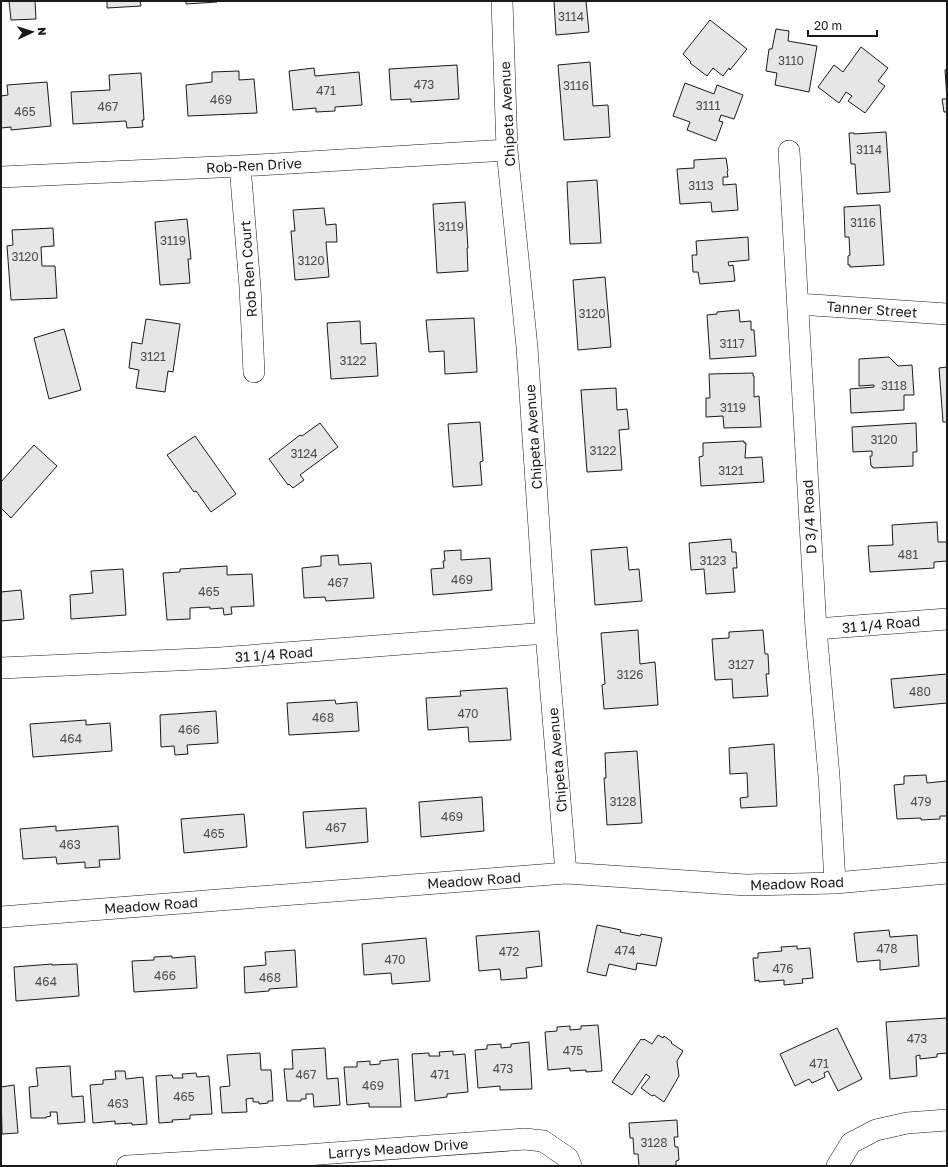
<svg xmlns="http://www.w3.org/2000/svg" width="948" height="1167" font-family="'Golos Text',sans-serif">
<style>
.building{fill:#e6e6e6;stroke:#1a1a1a}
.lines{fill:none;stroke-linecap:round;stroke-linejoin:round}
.minor-casing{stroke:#1a1a1a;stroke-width:22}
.minor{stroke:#fff;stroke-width:21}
.labels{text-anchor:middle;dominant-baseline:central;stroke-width:3;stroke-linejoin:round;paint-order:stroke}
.number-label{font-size:12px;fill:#4d4d4d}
.street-label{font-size:14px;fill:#1a1a1a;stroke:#fff}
</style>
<rect width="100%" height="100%" fill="#fff"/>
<!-- building -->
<path class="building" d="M1 1H35L36 19 11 20 9 1Z
M107 1H140L141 6 107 8Z
M186 1H217V2L186 4Z
M554 1H586L589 32 556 35Z
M710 20 747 49 730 70 729 68 723 76 713 68 707 76 690 63 691 62 683 54Z
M776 29 789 31 788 41 817 46 809 92 775 85 777 73 766 71 769 49H772Z
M861 47 888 68 878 81 885 86 865 113 848 101 852 96 846 92 839 103 818 87 834 65 843 72Z
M590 62 593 106 608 105 610 137 564 140 558 65Z
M457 65 459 99 411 102V99L391 100 389 69Z
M314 68 315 76 359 72 362 105 335 107V111L316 112V108L293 110 289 71Z
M947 69V112H944L942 99H947L945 70Z
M239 71V80L254 79 257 113 188 116 186 85 212 82V72Z
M141 73 144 120H142L143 127 127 128 126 121 73 124 71 92 110 90 109 75Z
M47 82 51 126 11 130V127L1 128V96L8 95 7 85Z
M685 83 714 94 717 85 743 95 734 119 721 115 719 121 723 122 716 141 687 130 690 122 673 116Z
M886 132 890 192 857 194 855 164H851L849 133H854V134Z
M726 158 728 171 727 172 728 177H723V185L736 184 738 210 712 212 711 202 680 204 677 169 694 168V160Z
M597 180 601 243 570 244 567 182Z
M465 202 468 248H467L468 271 437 273 433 204Z
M880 205 884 265 850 267V265H848V256L850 255 849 237H845L844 207Z
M324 208 326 225 336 224 337 242H326L329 277 295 280 291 231H295L293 210Z
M187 219 191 259H188L190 283 160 285 155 222Z
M53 228 54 246 41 247 42 266H55L57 298 11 300 7 246 13 245 12 230Z
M748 237 749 260 728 262 729 266 733 265 735 281 700 284 698 272H693L692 255H697L696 241Z
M605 277 611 347 578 350 573 280Z
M739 310 740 322 751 321V330H754L756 356 710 359 707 315 717 314V312Z
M474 318 477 372 445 374 444 351 429 352 426 320Z
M146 319 180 324 173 372 168 371 165 392 136 388 139 370 129 368 132 342 142 344Z
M360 321 361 344 376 343 378 376 331 379 327 323Z
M64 329 81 390 49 399 34 338Z
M889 357 898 366 912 365 914 395H904V410L851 413 850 389 874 387V385L859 386V359Z
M947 367V422H943L939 368Z
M753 373V376H754V397L759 396 761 427 724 428 723 416 706 417V398H710L709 374Z
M616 388 617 410 627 409 629 429 619 430 622 470 587 472 581 390Z
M480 422 483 461 480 462 482 485 453 487 448 424Z
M320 423 338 447 300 475 304 480 293 488 289 484 288 485 269 459 300 435 302 436Z
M916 423 917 452H913V466L873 468 872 466H871L870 456H872V451L853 452 852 427Z
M195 436 236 494 211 512 196 491 194 492 167 455Z
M744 441V443H746L745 458 762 457 764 482 701 486 699 457 703 456V443Z
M34 445 57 466 11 518 1 508V482Z
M937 522 938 542H947V561L934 562V568L870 572 868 546 893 545 892 525Z
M731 539 732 552H736L737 568H733L735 592 706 594 704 569 691 570 689 543Z
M627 547 629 570 639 569 642 601 595 605 591 550Z
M461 550V560L490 558 492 590 433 595 431 569 444 568 443 561H445L444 551Z
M338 555 339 565 371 563 374 598 326 601 325 597 304 598 302 568 321 566V556Z
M227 566V575L252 574 254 606 231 607 232 614 224 615 223 608 210 609V607L190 608V619L167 620 163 573 180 572V569Z
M123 569 126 615 71 619 70 595 93 593 91 571Z
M21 590 24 619 1 621V592Z
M638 630 640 664 655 662 658 705 604 709 602 685 605 684 601 633Z
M763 630 765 654H768L769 674H766L768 696 733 698 732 679 715 680 712 639 729 638V632Z
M947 674V703L894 708 891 679Z
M507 688 511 740 469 742 468 727 428 730 426 698 461 696 460 691Z
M335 700 336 704 357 702 359 731 289 735 287 703Z
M216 711 218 743 187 745 188 754 175 755 174 746 161 747 160 715Z
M86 720V725L110 723 112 751 33 757 30 724Z
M774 744 777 806 741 808 740 798 748 797 747 773 730 774 729 748Z
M637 751 642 823 607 825 604 778H606L605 753Z
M926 775 927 783 947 781V816H940V819L921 820V818L897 819 894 785 904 784V776Z
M482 797 484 831 421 837 419 802Z
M366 808 368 842 306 848 303 812Z
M244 814 247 847 184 853 181 819Z
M56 826V831L118 826 120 859 99 860 100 867 85 868V862L57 864 56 857 23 859 20 829Z
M597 925 621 930 620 932 640 936 641 934 662 938 656 966 637 963 636 970 609 964 606 976 587 972Z
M889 930 890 937 917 935 919 966 880 970V960L857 962 854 933Z
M539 931 542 966 526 968 527 978 501 980 500 969 479 971 476 936Z
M426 938 430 981 392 984 391 973 364 975 362 944Z
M797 946V949L810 948 813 978 802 979 803 983 784 985V980L759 982V980L755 981 753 958H758V953L782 951 781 947Z
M295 950 297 987 269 989V991L245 993 244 967 266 965 265 952Z
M172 956V958L195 956 197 988 134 992 132 961 154 960V957Z
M52 964V965L77 964 79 996 16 1001 14 967Z
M947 1018V1053L937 1054V1057L920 1059V1055L916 1056 917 1076 890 1079 886 1022Z
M598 1025 602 1071 586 1072V1070L570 1071V1068L548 1070 545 1032 557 1031V1027L570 1026V1030L581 1029V1026Z
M837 1028 862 1079 838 1091 828 1071 824 1073 825 1077 812 1083 809 1079 795 1086 780 1054Z
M658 1035 663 1038 664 1036 672 1042 671 1043 683 1051 677 1061 679 1076 664 1102 654 1095 652 1096 641 1088 650 1077 646 1074 632 1095 612 1082 641 1039 643 1040 644 1039 652 1044Z
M529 1042 532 1089 500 1090V1086L478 1088 475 1050 487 1049V1045L501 1044V1048L511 1047V1044Z
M325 1048 327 1079 338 1078 340 1105 314 1107 313 1094H306V1099H301V1101H287L284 1069H293L292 1050Z
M453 1051V1055L465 1054 468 1092 447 1094V1097L415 1101 412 1054 429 1053V1056H440L439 1052Z
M260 1053 261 1070H271L273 1101H268V1103L259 1104V1102H253V1098L246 1099 247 1112 222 1113 220 1087 230 1086 227 1055Z
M398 1059 401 1107H369V1103L347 1105 344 1067H357V1062L370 1061V1065L380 1064V1061Z
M70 1066 72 1097 83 1096 85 1122 58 1124 57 1112H50L51 1116 46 1117V1118H31L29 1087 38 1086 36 1068Z
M115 1071H125L126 1079 143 1077 147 1124 132 1125V1123L115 1124V1121L93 1123 90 1085 103 1084V1080L116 1079Z
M196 1073 197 1077 209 1076 212 1114 190 1115V1119L172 1120 173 1122 159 1123 156 1076 172 1075 173 1078H183L182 1074Z
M14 1085 18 1133 2 1134 1 1087Z
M677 1120 678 1137H674L675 1147H678L679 1160 676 1161V1166H639L638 1154H634L633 1138H630L629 1123Z"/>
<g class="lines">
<defs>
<path id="minor" d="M502 1 507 150 527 347 546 633 566 873
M789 151 816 629 829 776 835 883
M240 166 250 287 254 372
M1 177 240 166 507 150
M798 304 947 314
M816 629 947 619
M1 668 220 658 546 633
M1 917 566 873 746 885 835 883 947 873
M127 1166 306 1155 525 1139 543 1141 568 1158 571 1166
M837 1166 851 1143 876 1130 907 1123 947 1120"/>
</defs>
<!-- minor casing -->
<use href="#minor" class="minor-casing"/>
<!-- minor -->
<use href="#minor" class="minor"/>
</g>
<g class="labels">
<!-- number labels -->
<g class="number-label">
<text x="571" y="16">3114</text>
<text x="791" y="60">3110</text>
<text x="424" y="84">473</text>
<text x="576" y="85">3116</text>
<text x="326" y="90">471</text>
<text x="221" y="99">469</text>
<text x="708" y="105">3111</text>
<text x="108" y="106">467</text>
<text x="25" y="111">465</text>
<text x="869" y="149">3114</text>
<text x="701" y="185">3113</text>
<text x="863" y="222">3116</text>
<text x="451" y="226">3119</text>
<text x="173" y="240">3119</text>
<text x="25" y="256">3120</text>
<text x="311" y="260">3120</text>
<text x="592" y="313">3120</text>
<text x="732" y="343">3117</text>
<text x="153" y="356">3121</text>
<text x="353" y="360">3122</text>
<text x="894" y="385">3118</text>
<text x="733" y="407">3119</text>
<text x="884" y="439">3120</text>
<text x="603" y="450">3122</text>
<text x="304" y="453">3124</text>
<text x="731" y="470">3121</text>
<text x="908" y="554">481</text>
<text x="713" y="560">3123</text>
<text x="462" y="579">469</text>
<text x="338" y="582">467</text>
<text x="209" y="591">465</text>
<text x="741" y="664">3127</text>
<text x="630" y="674">3126</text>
<text x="920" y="691">480</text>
<text x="468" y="713">470</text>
<text x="323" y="717">468</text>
<text x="189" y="729">466</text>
<text x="71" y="738">464</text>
<text x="623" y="801">3128</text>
<text x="921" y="801">479</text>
<text x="452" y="816">469</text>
<text x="336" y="827">467</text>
<text x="214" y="833">465</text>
<text x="70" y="844">463</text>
<text x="887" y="948">478</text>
<text x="625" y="950">474</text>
<text x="509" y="951">472</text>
<text x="395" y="959">470</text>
<text x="783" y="968">476</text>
<text x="165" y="975">466</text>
<text x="270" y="977">468</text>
<text x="46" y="981">464</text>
<text x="917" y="1038">473</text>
<text x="573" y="1050">475</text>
<text x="819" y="1063">471</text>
<text x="503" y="1068">473</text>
<text x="306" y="1074">467</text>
<text x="440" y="1074">471</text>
<text x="373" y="1085">469</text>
<text x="184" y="1096">465</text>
<text x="118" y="1103">463</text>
<text x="654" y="1142">3128</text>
</g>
<!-- street labels -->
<g class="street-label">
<text transform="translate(507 114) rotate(-93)">Chipeta Avenue</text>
<text transform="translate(254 165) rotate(-3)">Rob-Ren Drive</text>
<text transform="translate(248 269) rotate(-94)">Rob Ren Court</text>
<text transform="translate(872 309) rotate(4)">Tanner Street</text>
<text transform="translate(533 437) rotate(-94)">Chipeta Avenue</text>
<text transform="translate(809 517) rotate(-93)">D 3/4 Road</text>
<text transform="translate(881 624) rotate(-5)">31 1/4 Road</text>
<text transform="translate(274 654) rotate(-4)">31 1/4 Road</text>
<text transform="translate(557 760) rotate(-95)">Chipeta Avenue</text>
<text transform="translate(474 880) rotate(-4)">Meadow Road</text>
<text transform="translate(797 883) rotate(-2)">Meadow Road</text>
<text transform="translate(151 905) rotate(-4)">Meadow Road</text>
<text transform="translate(398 1148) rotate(-4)">Larrys Meadow Drive</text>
</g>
</g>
<!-- border -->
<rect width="948" height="1167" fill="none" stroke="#1a1a1a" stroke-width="4"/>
<!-- north arrow -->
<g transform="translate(32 32) rotate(86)" stroke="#ffffff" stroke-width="3" paint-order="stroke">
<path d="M0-3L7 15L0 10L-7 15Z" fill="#1a1a1a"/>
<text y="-6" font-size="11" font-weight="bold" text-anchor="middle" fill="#1a1a1a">N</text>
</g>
<!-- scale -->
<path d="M808 30v6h69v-6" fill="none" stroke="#1a1a1a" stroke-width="2"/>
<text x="814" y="30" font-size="12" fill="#1a1a1a" stroke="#ffffff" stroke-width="3" paint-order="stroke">20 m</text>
</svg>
